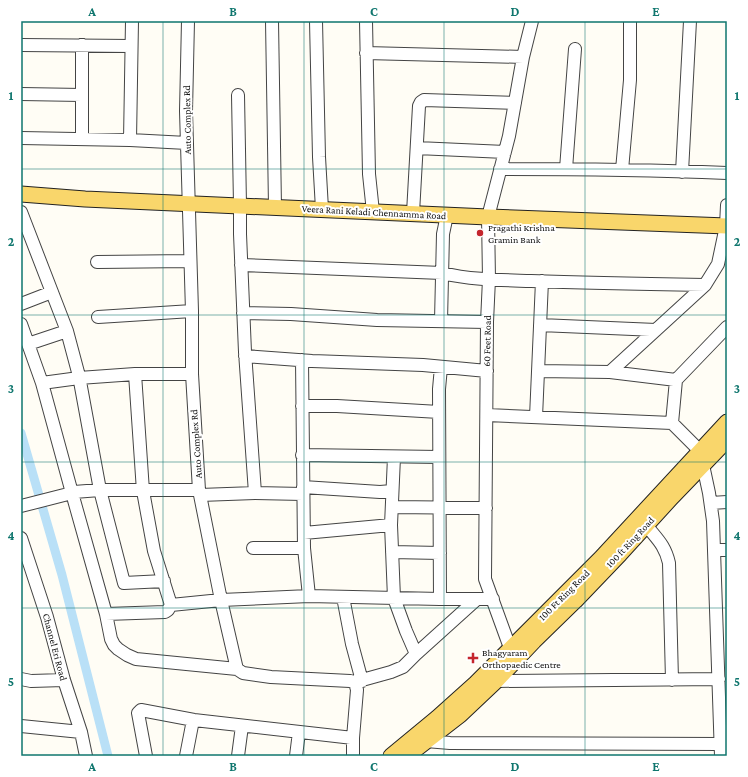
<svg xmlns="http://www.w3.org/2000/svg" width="748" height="777" font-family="'Crimson Pro',serif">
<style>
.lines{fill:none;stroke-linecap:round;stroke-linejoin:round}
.canal{stroke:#b9e0f7;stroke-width:9}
.minor-casing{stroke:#444;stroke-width:14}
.major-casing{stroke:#222;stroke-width:17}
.minor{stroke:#fff;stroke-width:12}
.major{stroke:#f9d66b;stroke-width:15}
.grid{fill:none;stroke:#0f766e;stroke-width:1;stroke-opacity:0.55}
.poi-dot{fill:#c4262e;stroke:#fff;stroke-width:1.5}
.labels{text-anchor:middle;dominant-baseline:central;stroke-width:4;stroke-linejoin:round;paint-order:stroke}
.street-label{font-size:10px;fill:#111;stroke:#fff}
.poi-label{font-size:10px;fill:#111;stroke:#fff;text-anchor:start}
.neatline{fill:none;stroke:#0f766e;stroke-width:1.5}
.grid-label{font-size:13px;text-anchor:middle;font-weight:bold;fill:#0f766e}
</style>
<rect width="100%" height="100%" fill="#fffdf5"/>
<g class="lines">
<!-- canal -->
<path class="canal" d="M21 433 62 575 108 756"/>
<defs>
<path id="minor" d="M188 21 186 111 192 311V374L199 490 221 600 236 665 237 669 243 673 271 677 350 681 355 682 357 690 353 738V756
M272 21 275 207
M316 21 319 157 322 209
M366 21 369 174 373 212
M21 45 131 46
M82 45V139
M366 53 523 57
M21 94 82 95
M238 95 240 205V234L245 352 255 493
M21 138 130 140 187 143
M130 140 132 21
M417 148 505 152
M500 169C576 169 651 170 727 173
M566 169 575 49
M622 170 630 80V21
M682 172 690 21
M21 212 67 331 79 376 100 490 124 583 164 581
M413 213 419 106 421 102 424 100 515 103
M97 262 190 261
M241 265 442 273C471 280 501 280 531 281 589 283 647 284 705 285
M21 304 52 292
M243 313 291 314 377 320 487 322
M98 317 192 311
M441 321 443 234 447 215
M21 324 42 383 72 493 21 506
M540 325 656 330
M28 344 67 331
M245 356 312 361 423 365 487 371
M302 360 304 548 309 596
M538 371 610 372 676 380
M610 372 705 285 718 264 726 226 727 205
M42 383 79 378 135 374H192
M302 406H337L439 412
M487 415 672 423 700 451 709 493 713 521 721 756
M536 417 542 281
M672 423 676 380 727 327
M302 455 439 457
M394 457 391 525 394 598 406 631 416 654
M303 487 380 492 392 491
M199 490H100L74 492 72 493 106 614 111 639 114 645 118 649 127 655 136 659 237 669
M200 495 255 493 303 494
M711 503 727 502
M392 507 486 508
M646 525C657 539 665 545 669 563L672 680
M304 533 391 525
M21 538 47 617 64 680 81 732 86 756
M253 548H304
M714 550H727
M392 552 440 553
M343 597 352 644 362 681
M440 599 439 389 441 367
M171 605 221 600 309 596 440 599H493
M106 614 165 612 168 610 171 605 154 551 143 491 135 374
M513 656 485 579 487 322 489 279 488 217 509 136 523 57 532 21
M21 679 31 681 64 680
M496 681 719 679
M355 682 391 672 403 667 416 654 477 599
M21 726 81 732
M426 741 450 743 721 744
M146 756 138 713 141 710 194 720 353 738
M186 756 193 720
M238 756 242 726
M296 756 299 732"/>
<path id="major" d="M21 194 85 199 488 217 727 226
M391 756 437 718 476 683 601 558 727 422
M407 756 460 715 496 681 534 641 575 601 620 554 672 497 727 440"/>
</defs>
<!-- minor casing -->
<use href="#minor" class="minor-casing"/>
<!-- major casing -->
<use href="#major" class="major-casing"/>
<!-- minor -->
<use href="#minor" class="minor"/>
<!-- major -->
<use href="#major" class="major"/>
</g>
<!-- grid -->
<path class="grid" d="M163 21V756M304 21V756M444 21V756M585 21V756M21 169H727M21 315H727M21 462H727M21 608H727"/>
<!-- markers -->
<g class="poi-dot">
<circle cx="480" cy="233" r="4"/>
<path d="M471 652h4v4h4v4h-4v4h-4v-4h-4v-4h4z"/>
</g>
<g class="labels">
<!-- street labels -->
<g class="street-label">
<text transform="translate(187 120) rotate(-91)">Auto Complex Rd</text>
<text transform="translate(374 212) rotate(3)">Veera Rani Keladi Chennamma Road</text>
<text transform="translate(487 341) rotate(-89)">60 Feet Road</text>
<text transform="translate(196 444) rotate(-94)">Auto Complex Rd</text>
<text transform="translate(630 542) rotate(-47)">100 ft Ring Road</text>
<text transform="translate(564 595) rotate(-45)">100 Ft Ring Road</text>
<text transform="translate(55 647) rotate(75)">Channel Eri Road</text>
</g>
<!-- poi labels -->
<g class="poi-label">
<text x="488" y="227">Pragathi Krishna<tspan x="488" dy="12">Gramin Bank</tspan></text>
<text x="482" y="652">Bhagyaram<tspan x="482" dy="12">Orthopaedic Centre</tspan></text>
</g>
</g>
<!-- border -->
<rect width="748" height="777" fill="none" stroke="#ffffff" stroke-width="44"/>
<rect x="22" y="22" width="704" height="733" class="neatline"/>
<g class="grid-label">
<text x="92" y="16">A</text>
<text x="233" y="16">B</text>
<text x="374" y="16">C</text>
<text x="515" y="16">D</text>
<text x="656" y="16">E</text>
<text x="11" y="100">1</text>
<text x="737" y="100">1</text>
<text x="11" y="246">2</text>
<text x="737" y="246">2</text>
<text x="11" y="393">3</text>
<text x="737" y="393">3</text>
<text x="11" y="540">4</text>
<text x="737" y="540">4</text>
<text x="11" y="686">5</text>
<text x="737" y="686">5</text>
<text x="92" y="771">A</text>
<text x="233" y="771">B</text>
<text x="374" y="771">C</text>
<text x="515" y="771">D</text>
<text x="656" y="771">E</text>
</g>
</svg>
